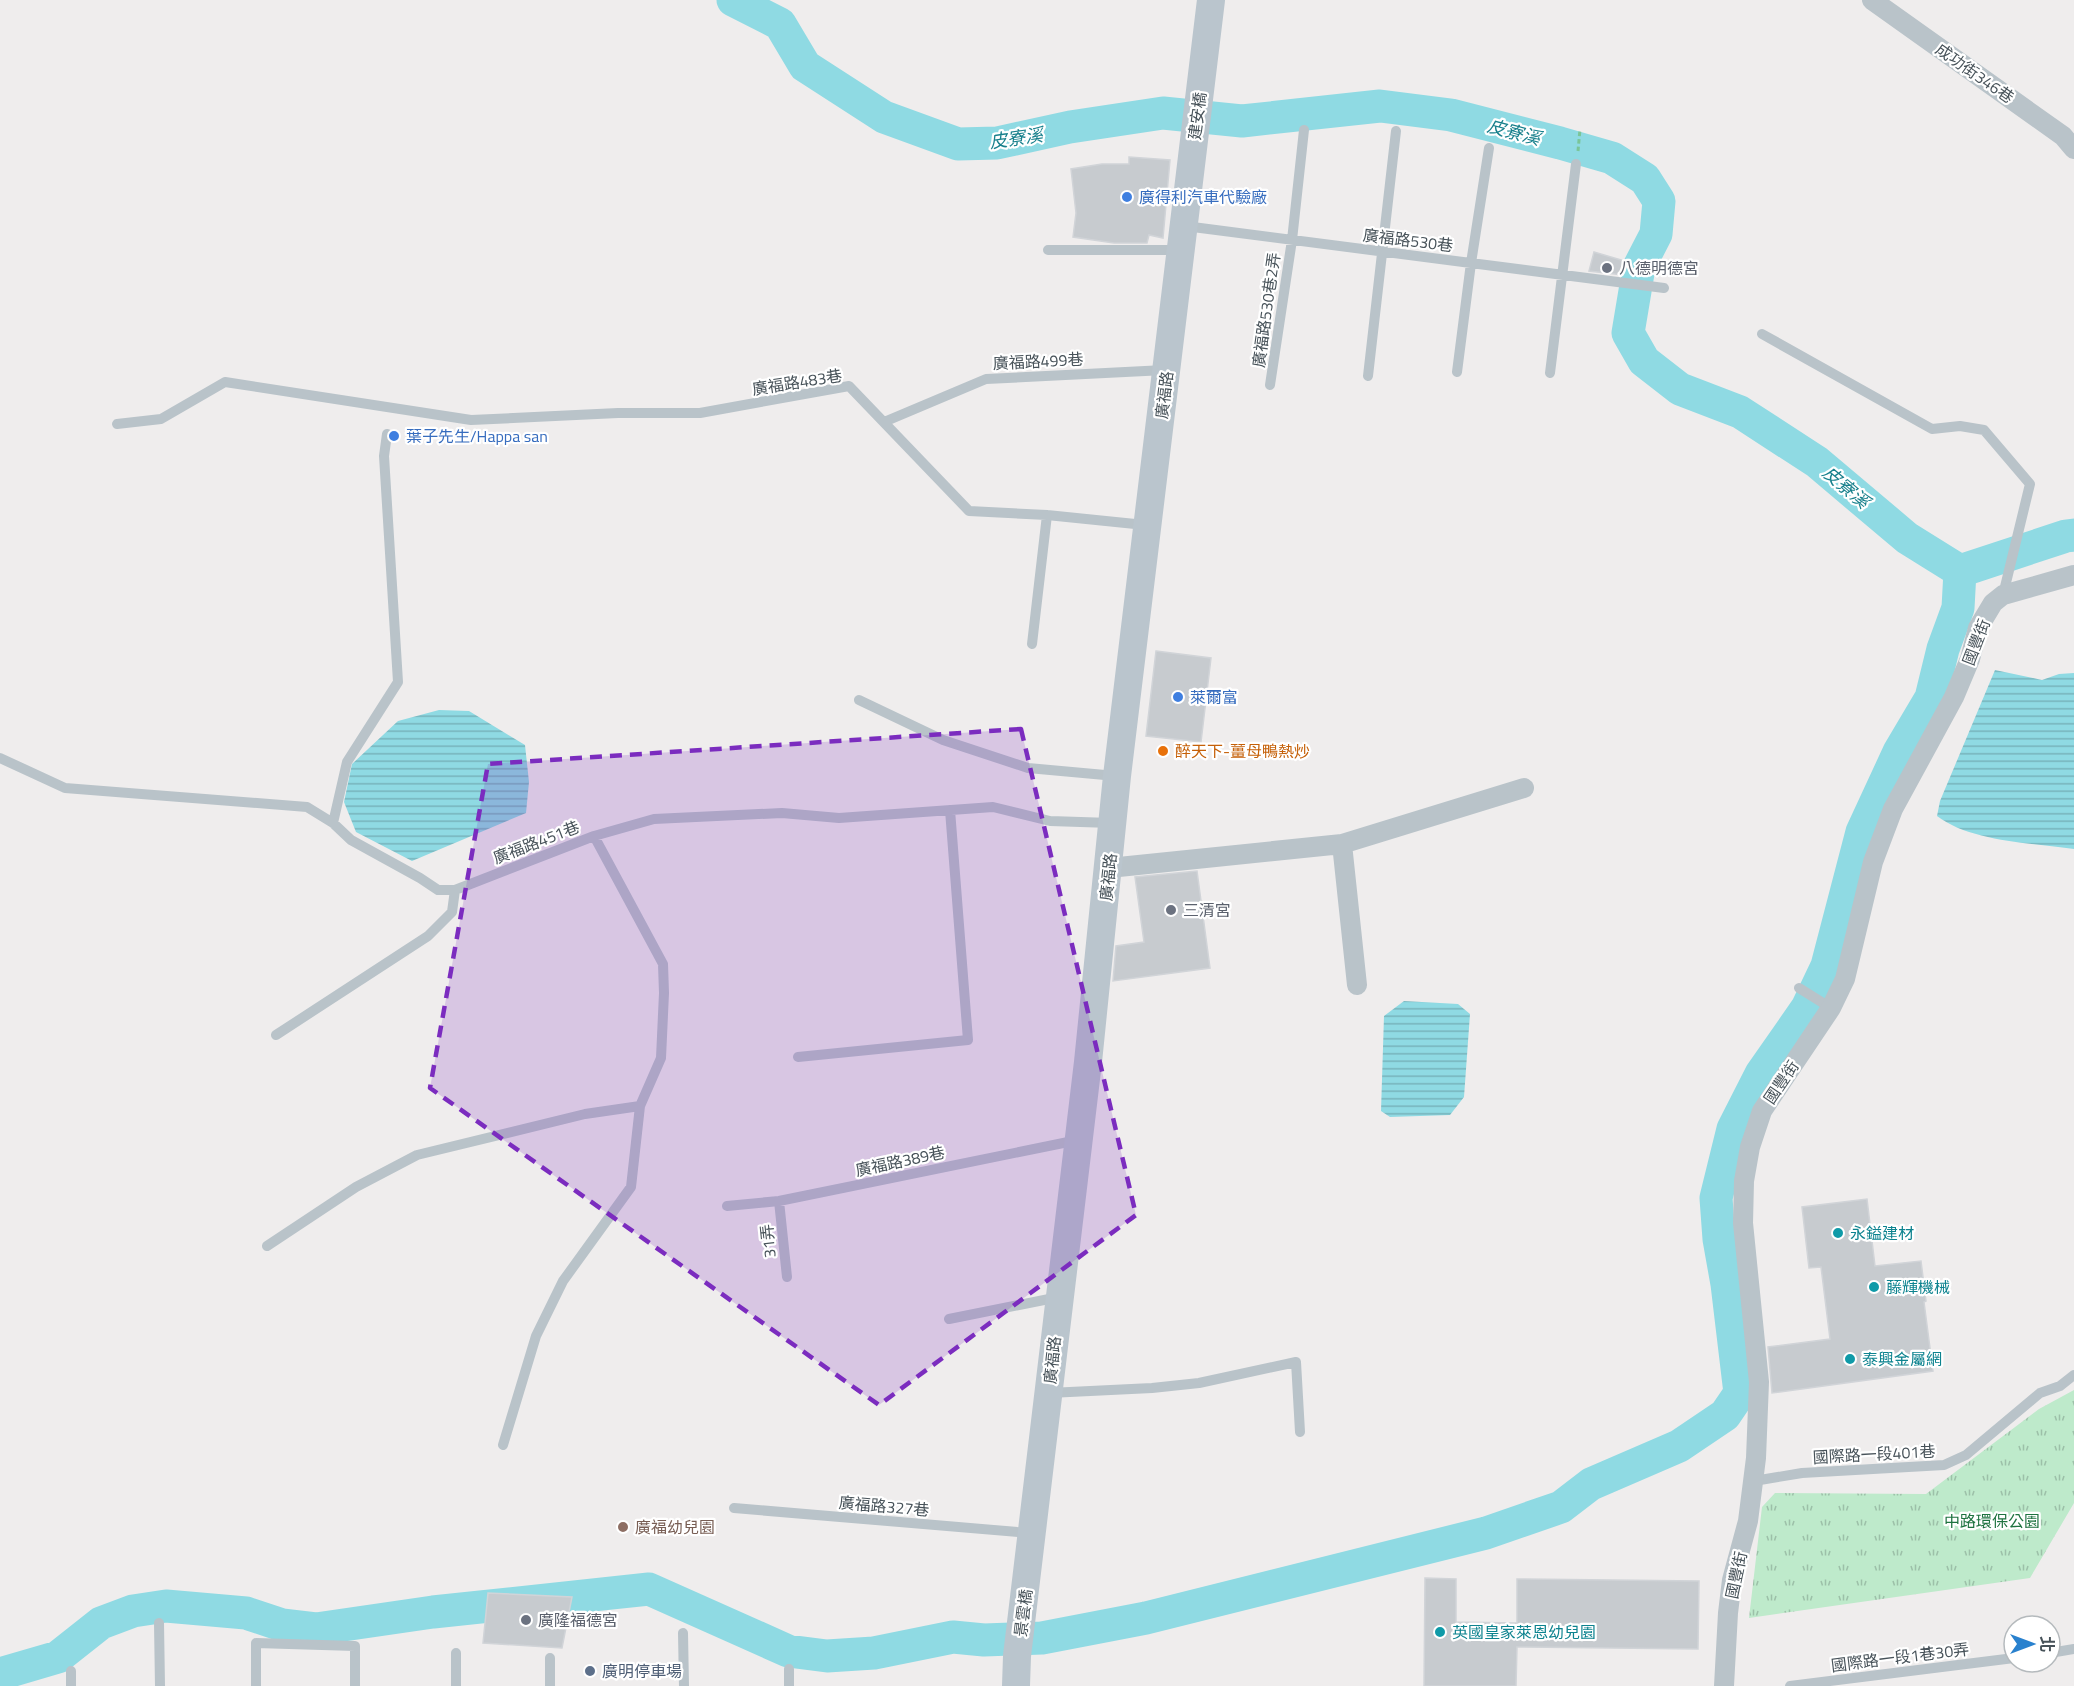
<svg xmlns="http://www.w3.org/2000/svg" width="2074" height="1686" font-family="'Titillium Web','Noto Sans TC',sans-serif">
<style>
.park{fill:url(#park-tufts)}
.water{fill:url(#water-rules)}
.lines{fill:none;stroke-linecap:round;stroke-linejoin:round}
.river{stroke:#8fdae3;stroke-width:33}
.building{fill:#c7cbcf;stroke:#d1d4d8;stroke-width:1.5}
.path{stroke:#7ac598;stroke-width:3;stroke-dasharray:4.5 3;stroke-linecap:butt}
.lane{stroke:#b9c3c9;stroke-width:10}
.street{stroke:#b9c3c9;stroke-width:20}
.secondary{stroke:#bac5cd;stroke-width:28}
.marked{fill:#7b2cbf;fill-opacity:0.2;stroke:#7b2cbf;stroke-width:4.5;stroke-dasharray:12 8;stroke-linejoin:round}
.shop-dot{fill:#3f7fe0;stroke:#fff;stroke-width:2}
.worship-dot{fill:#6b7280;stroke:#fff;stroke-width:2}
.food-dot{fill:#e8710a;stroke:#fff;stroke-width:2}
.culture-dot{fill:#0f9aa8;stroke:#fff;stroke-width:2}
.education-dot{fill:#8d6e63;stroke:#fff;stroke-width:2}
.service-dot{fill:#5c6f8a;stroke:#fff;stroke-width:2}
.labels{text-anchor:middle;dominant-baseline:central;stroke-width:4.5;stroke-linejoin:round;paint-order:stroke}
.street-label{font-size:16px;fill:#475259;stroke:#fff}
.shop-label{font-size:16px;fill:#366cbe;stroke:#fff;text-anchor:start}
.worship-label{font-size:16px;fill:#5b616d;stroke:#fff;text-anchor:start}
.food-label{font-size:16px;fill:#c56008;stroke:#fff;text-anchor:start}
.culture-label{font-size:16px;fill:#0d838f;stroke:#fff;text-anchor:start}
.park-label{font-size:16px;fill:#1f7340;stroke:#fff}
.education-label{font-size:16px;fill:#785e54;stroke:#fff;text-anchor:start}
.service-label{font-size:16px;fill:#4e5e75;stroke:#fff;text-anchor:start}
.water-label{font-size:18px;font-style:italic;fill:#18808c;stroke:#fff}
</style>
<defs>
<pattern id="park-tufts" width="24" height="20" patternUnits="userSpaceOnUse" patternTransform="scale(1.5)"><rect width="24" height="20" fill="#beeacb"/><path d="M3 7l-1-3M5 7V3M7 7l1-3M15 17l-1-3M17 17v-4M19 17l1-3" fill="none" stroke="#9cc0a8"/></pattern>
<pattern id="water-rules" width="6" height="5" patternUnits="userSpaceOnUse" patternTransform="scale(1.5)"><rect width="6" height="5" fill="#8fdae3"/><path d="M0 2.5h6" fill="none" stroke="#77b3bb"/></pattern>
</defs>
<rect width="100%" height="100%" fill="#efeded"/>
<!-- park -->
<path class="park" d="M2074 1390V1503L2030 1578 1749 1618 1762 1507 1775 1493 1926 1494 2039 1409Z"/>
<!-- water -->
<path class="water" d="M1995 670 2042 680 2059 674 2074 673V849C2033 843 1971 842 1937 816L1940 801Z
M439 710 469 711 525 745 529 782 526 813 412 861 356 832 344 802 352 764 398 721Z
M1404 1001 1458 1004 1470 1014 1464 1097 1450 1115 1390 1117 1381 1111 1384 1016Z"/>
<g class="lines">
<!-- river -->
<path class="river" d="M733 0 780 24 805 66 884 117 958 144 997 143 1070 127 1163 113 1242 121 1380 106 1451 115 1560 143 1612 158 1645 179 1659 201 1656 234 1639 267 1628 333 1644 361 1680 389 1740 412 1817 462 1907 538 1960 571
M1960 571 2066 536 2074 535
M0 1674 58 1657 101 1623 133 1611 166 1606 246 1613 282 1625 316 1629 433 1612 649 1589 788 1651 827 1656 874 1653 953 1637 984 1640 1042 1638 1146 1618 1486 1533 1561 1507 1591 1484 1679 1446 1725 1415 1740 1393 1727 1284 1719 1239 1716 1198 1733 1129 1761 1074 1807 1008 1827 966 1862 832 1899 752 1931 698 1943 649 1958 608 1960 571"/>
</g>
<!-- building -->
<path class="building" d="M1129 157 1170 160 1163 238 1149 235 1147 243H1114L1073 237 1076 213 1071 169 1102 164H1129Z
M1594 252 1628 262 1623 275 1589 271Z
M1156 651 1211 658 1201 742 1146 736Z
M1197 871 1210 968 1113 981 1116 946 1144 942 1135 877Z
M1867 1199 1875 1266 1921 1261 1926 1301 1924 1302 1933 1371 1772 1393 1768 1347 1830 1339 1821 1267 1809 1268 1802 1207Z
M1425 1578 1456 1579V1622L1517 1623V1579L1699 1581 1698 1649 1517 1647 1516 1686H1424Z
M488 1593 572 1597 562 1648 483 1643Z"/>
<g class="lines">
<!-- path -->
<path class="path" d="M1578 151 1580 129"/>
<!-- lane -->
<path class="lane" d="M1185 226 1664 288
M1048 250H1179
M1762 334 1932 429 1960 426 1984 430 2030 484 2003 595
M1457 372 1471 263 1489 148
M1550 373 1576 164
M1368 376 1396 131
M1270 385 1292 240 1304 130
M884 422 986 379 1165 370
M117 424 161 419 225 382 471 420 618 413H700L849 386 969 511 1047 515 1145 525
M1032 644 1047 515
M859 700 943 740 1028 768 1116 776
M0 758 65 788 307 807 333 823 351 840 420 878 438 890H455L594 836 654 819 782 813 839 818 993 807 1050 821 1111 823
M333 823 347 762 398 682 384 456 387 434
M1799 988 1831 1008
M276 1035 428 936 452 912 455 890
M798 1057 968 1040 950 810
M779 1201 787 1277
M727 1206 779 1201 1078 1140
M267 1246 356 1187 417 1155 585 1114 640 1106
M949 1319 1059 1297
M1049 1393 1152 1388 1199 1383 1296 1362 1300 1432
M503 1445 536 1336 563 1281 631 1187 640 1106 661 1058 664 993 663 964 594 836
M1754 1481 1802 1473 1944 1465 1966 1455 2040 1393 2060 1386 2074 1375
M734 1508 1029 1533
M159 1623 160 1686
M683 1633 684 1686
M2050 1653 2074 1649
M789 1669V1686
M71 1671V1686
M256 1686V1643L355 1646V1686
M456 1686V1653
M550 1686V1658
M1790 1686 2014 1658"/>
<!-- street -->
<path class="street" d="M1872 0 2063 136 2074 149
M1342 844 1357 985
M1109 868 1342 844 1524 788
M1724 1686 1728 1613 1732 1580 1748 1521 1756 1458 1759 1382 1743 1223 1744 1181 1750 1147 1762 1111 1831 1008 1845 979 1873 862 1893 809 1954 697 1970 659 1978 628 1993 603 2003 595 2074 575"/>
<!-- secondary -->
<path class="secondary" d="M1016 1686 1017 1656 1088 1062 1117 776 1211 0"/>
</g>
<!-- marked area -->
<path class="marked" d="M1021 729 1136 1215 879 1405 430 1088 488 764Z"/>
<!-- markers -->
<g class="shop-dot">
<circle cx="1127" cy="197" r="6"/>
<circle cx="394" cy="436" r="6"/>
<circle cx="1178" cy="697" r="6"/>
</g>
<g class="worship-dot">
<circle cx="1607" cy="268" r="6"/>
<circle cx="1171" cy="910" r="6"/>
<circle cx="526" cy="1620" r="6"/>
</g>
<circle class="food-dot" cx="1163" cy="751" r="6"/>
<g class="culture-dot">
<circle cx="1838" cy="1233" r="6"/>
<circle cx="1874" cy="1287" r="6"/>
<circle cx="1850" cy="1359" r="6"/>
<circle cx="1440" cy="1632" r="6"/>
</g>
<circle class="education-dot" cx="623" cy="1527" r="6"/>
<circle class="service-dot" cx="590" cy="1671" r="6"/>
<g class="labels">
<!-- street labels -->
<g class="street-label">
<text transform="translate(1975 73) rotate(35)">成功街346巷</text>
<text transform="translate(1197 116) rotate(-83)">建安橋</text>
<text transform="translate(1408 240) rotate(7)">廣福路530巷</text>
<text transform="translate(1266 310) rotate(-82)">廣福路530巷2弄</text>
<text transform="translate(1038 361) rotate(-3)">廣福路499巷</text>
<text transform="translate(797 382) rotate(-9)">廣福路483巷</text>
<text transform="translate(1164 395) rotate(-83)">廣福路</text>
<text transform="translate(1976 642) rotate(-69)">國豐街</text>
<text transform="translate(536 842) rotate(-21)">廣福路451巷</text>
<text transform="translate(1108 877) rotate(-84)">廣福路</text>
<text transform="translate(1781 1082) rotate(-56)">國豐街</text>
<text transform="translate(900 1161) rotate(-12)">廣福路389巷</text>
<text transform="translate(768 1241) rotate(-96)">31弄</text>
<text transform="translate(1052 1360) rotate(-84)">廣福路</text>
<text transform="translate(1874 1454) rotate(-3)">國際路一段401巷</text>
<text transform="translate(884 1506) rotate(5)">廣福路327巷</text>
<text transform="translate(1736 1575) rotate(-78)">國豐街</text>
<text transform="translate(1023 1613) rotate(-83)">景雲橋</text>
<text transform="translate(1900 1657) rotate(-7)">國際路一段1巷30弄</text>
</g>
<!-- shop labels -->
<g class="shop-label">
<text x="1139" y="197">廣得利汽車代驗廠</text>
<text x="406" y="436">葉子先生/Happa san</text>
<text x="1190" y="697">萊爾富</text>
</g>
<!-- worship labels -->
<g class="worship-label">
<text x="1619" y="268">八德明德宮</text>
<text x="1183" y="910">三清宮</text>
<text x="538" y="1620">廣隆福德宮</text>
</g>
<!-- food labels -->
<g class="food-label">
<text x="1175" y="751">醉天下-薑母鴨熱炒</text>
</g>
<!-- culture labels -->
<g class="culture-label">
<text x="1850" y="1233">永鎰建材</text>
<text x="1886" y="1287">藤輝機械</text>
<text x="1862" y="1359">泰興金屬網</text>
<text x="1452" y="1632">英國皇家萊恩幼兒園</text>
</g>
<!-- park labels -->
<g class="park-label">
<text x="1992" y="1521">中路環保公園</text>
</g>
<!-- education labels -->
<g class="education-label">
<text x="635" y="1527">廣福幼兒園</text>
</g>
<!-- service labels -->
<g class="service-label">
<text x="602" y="1671">廣明停車場</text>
</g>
<!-- water labels -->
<g class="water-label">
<text transform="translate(1514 132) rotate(15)">皮寮溪</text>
<text transform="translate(1016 138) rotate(-8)">皮寮溪</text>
<text transform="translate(1846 487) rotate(40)">皮寮溪</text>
</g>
</g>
<!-- north arrow -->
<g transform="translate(2032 1644) rotate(90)"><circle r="28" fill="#ffffff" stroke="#b5babd" stroke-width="1.5"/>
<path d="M0-4.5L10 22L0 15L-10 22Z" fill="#2981ce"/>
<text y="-9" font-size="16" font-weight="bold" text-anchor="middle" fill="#475259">北</text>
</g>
</svg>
